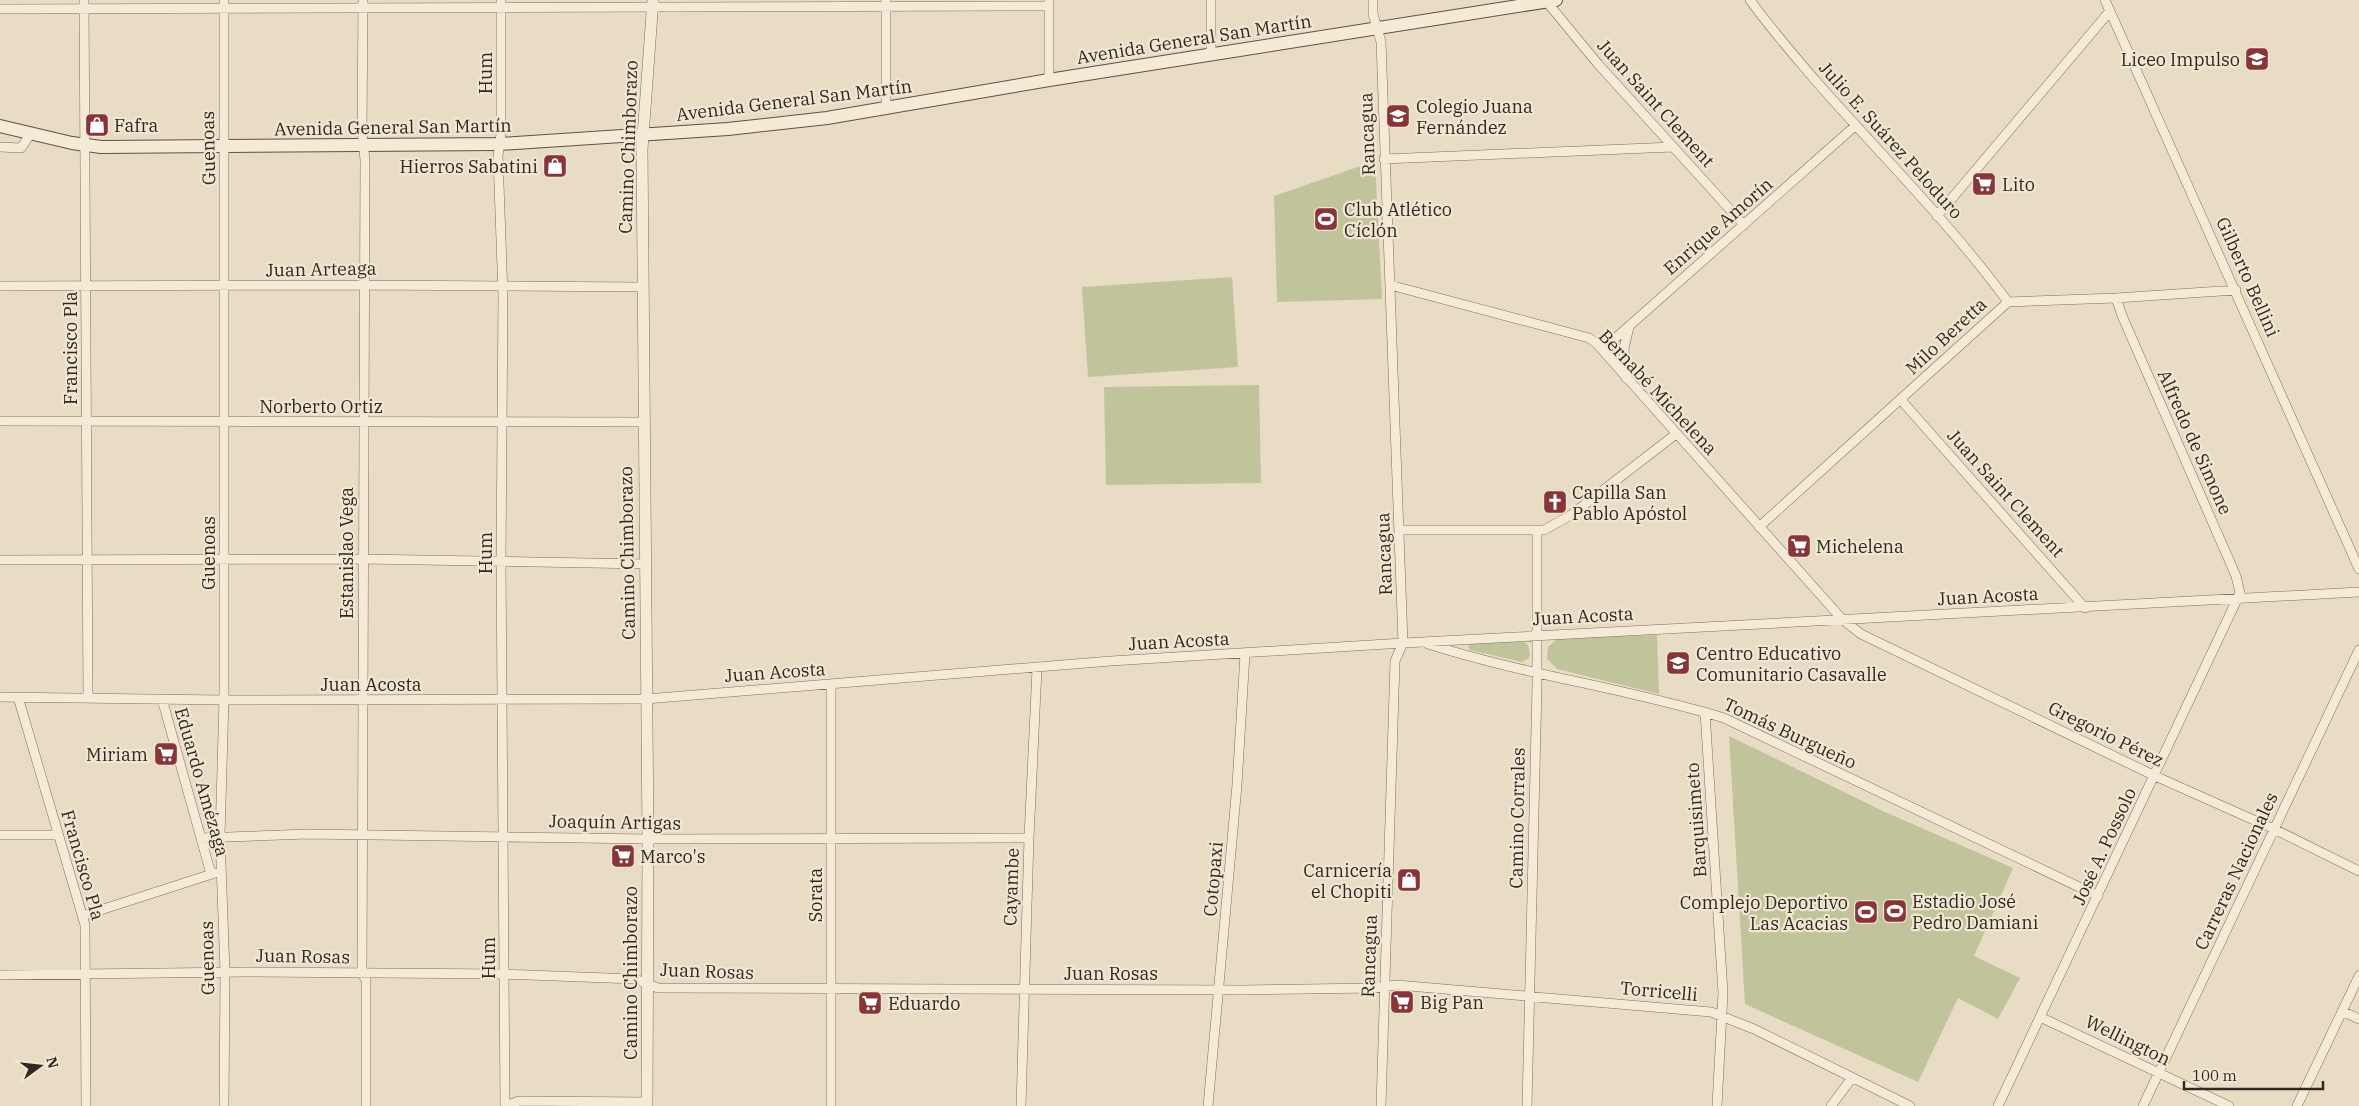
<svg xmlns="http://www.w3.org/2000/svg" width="2359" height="1106" font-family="'IBM Plex Serif',serif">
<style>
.green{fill:#c1c49a}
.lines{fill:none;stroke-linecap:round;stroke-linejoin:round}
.minor-casing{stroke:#806e5d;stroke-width:10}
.tertiary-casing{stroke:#806e5d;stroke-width:12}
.secondary-casing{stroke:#625040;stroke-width:14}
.minor{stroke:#f4ead6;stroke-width:9}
.tertiary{stroke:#f4ead6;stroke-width:11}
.secondary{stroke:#f4ead6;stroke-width:12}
.labels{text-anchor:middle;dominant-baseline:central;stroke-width:4.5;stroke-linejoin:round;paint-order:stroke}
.street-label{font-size:18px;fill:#32281f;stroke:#f0e7d3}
.poi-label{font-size:18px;fill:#32281f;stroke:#f0e7d3;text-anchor:start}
</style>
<rect width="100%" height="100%" fill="#e8dcc4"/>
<!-- green -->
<path class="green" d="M1375 161 1382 299 1277 302 1274 196Z
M1232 277 1238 367 1088 377 1082 287Z
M1259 385 1261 483 1106 485 1104 387Z
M1657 635 1659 694 1557 669 1547 659 1548 647 1558 638Z
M1522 641 1528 645 1530 654 1528 659 1522 662 1470 650 1468 647 1471 643Z
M1729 736 1885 812 2013 868 1974 956 2020 978 1998 1019 1958 998 1918 1082 1745 1004Z"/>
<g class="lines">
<defs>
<path id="minor" d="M84 0 88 697
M224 0V700L220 836 225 972 224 1106
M363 0 362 132 365 160 362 973 366 980V1106
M501 0V134L498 156 503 296 501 561 505 1106
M886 0V108
M1049 0V80
M1373 0V14L1381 42 1403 643 1395 661 1381 1106
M1750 0C1770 28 1793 54 1815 80 1879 153 1950 223 2008 302
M2105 0 2359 569
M1546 1 1598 64 1744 225
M0 9 1049 6
M1211 54V0
M0 147 21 148 31 133
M1384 159 1673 147
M1937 216 2110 11
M1390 285 1589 338 1596 343 1842 619 1861 634 2155 776 2274 829 2359 871
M0 286 364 285 642 287
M1602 350 1855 126
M1626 378 1624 348 1629 327
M1901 400 2085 608
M0 421 643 422
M1759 527 2008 302 2116 298 2236 290
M1400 530H1544L1571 515 1676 434
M0 560 362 559 645 564
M1428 644C1525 675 1626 688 1724 718L2098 896
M831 684V1106
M0 697 224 700 646 699 1111 661 1403 643 2359 592
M18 697 85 925 86 1106
M162 699 211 874
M1705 712 1723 993 1717 1106
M0 835H58
M201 838 308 834 648 839 1029 838
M82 916 215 873
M0 975 244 972 504 974 635 979 658 988 1244 990 1375 988 1397 985 1711 1012 1754 1029 1910 1106
M2342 1011 2359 1019
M2040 1017 2229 1106
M505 1106 519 1101 647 1102
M1021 1106 1029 838 1037 669
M1208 1106 1237 785 1245 654
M1527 1106 1537 686V531
M1831 1106 1852 1078
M1998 1106 2240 593 2236 576 2123 318 2116 298
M2143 1106 2359 650
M2297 1106 2359 976"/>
<path id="tertiary" d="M647 1106 648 839 642 149 653 0"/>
<path id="secondary" d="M0 126 72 143 101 147 499 144 728 129 827 118 1049 80 1556 0"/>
</defs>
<!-- minor casing -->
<use href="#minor" class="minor-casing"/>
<!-- tertiary casing -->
<use href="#tertiary" class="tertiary-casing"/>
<!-- secondary casing -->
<use href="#secondary" class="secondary-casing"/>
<!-- minor -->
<use href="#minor" class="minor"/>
<!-- tertiary -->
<use href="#tertiary" class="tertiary"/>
<!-- secondary -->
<use href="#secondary" class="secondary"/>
</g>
<!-- icons -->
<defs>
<symbol id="school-square" viewBox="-11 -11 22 22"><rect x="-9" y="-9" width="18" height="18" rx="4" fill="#873539" stroke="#f0e7d3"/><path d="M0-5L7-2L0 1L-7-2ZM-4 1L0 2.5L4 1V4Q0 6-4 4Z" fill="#fff"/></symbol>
<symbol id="shop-square" viewBox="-11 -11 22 22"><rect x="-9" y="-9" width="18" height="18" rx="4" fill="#873539" stroke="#f0e7d3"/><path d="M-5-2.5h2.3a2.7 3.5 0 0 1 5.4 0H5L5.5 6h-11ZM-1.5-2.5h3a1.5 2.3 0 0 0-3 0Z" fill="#fff"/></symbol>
<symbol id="supermarket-square" viewBox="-11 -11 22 22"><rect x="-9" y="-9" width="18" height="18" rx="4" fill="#873539" stroke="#f0e7d3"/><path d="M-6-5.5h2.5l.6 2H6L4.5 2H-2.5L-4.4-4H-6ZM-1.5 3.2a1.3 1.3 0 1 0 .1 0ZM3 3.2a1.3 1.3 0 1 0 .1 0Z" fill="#fff"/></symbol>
<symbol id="stadium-square" viewBox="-11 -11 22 22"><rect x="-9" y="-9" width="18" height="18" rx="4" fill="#873539" stroke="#f0e7d3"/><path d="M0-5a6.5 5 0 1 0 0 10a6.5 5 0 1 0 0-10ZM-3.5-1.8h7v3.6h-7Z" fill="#fff"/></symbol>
<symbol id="church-square" viewBox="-11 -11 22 22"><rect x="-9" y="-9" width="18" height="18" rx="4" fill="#873539" stroke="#f0e7d3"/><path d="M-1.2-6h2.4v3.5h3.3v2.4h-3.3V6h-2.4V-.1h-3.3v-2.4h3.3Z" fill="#fff"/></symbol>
</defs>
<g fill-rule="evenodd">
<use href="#school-square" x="2243" y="45" width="28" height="28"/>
<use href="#school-square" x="1384" y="102" width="28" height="28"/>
<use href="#shop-square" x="83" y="111" width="28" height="28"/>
<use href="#shop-square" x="541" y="152" width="28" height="28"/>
<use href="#supermarket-square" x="1970" y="170" width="28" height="28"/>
<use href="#stadium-square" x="1312" y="205" width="28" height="28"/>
<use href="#church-square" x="1541" y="488" width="28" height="28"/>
<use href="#supermarket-square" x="1785" y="532" width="28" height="28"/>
<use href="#school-square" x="1664" y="649" width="28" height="28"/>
<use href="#supermarket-square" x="152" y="740" width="28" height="28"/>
<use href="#supermarket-square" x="609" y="842" width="28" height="28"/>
<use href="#shop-square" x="1395" y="866" width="28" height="28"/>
<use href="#stadium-square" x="1881" y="897" width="28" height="28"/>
<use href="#stadium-square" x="1852" y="898" width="28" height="28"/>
<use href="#supermarket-square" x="1388" y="988" width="28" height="28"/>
<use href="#supermarket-square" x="856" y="989" width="28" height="28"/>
</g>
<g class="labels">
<!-- street labels -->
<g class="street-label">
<text transform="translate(1194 39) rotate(-9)">Avenida General San Martín</text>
<text transform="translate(485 73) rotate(-90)">Hum</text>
<text transform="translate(794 100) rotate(-7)">Avenida General San Martín</text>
<text transform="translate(1656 103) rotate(48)">Juan Saint Clement</text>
<text transform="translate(393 127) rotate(-1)">Avenida General San Martín</text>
<text transform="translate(1367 134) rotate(-92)">Rancagua</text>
<text transform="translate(1891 140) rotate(48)">Julio E. Suárez Peloduro</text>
<text transform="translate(628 147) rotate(-88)">Camino Chimborazo</text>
<text transform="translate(208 148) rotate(-91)">Guenoas</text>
<text transform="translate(1718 226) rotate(-41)">Enrique Amorín</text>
<text transform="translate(321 269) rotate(-1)">Juan Arteaga</text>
<text transform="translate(2248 277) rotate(66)">Gilberto Bellini</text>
<text transform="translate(1946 336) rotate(-43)">Milo Beretta</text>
<text transform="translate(70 348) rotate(-90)">Francisco Pla</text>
<text transform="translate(1658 392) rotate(47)">Bernabé Michelena</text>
<text x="321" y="406">Norberto Ortiz</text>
<text transform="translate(2195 442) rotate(66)">Alfredo de Simone</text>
<text transform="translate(2006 493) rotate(48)">Juan Saint Clement</text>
<text transform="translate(208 553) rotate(-90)">Guenoas</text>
<text transform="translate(346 553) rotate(-90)">Estanislao Vega</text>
<text transform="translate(485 553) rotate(-90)">Hum</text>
<text transform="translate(627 553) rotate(-91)">Camino Chimborazo</text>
<text transform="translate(1384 554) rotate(-92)">Rancagua</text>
<text transform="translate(1988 596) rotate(-3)">Juan Acosta</text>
<text transform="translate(1583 616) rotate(-3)">Juan Acosta</text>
<text transform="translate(1179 641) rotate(-3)">Juan Acosta</text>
<text transform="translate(775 672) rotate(-4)">Juan Acosta</text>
<text x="371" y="684">Juan Acosta</text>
<text transform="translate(1790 733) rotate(25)">Tomás Burgueño</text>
<text transform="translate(2106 734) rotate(26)">Gregorio Pérez</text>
<text transform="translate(202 782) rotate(74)">Eduardo Amézaga</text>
<text transform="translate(1517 818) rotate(-89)">Camino Corrales</text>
<text transform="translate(1696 820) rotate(-94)">Barquisimeto</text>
<text transform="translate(615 822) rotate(1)">Joaquín Artigas</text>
<text transform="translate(2104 846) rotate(-65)">José A. Possolo</text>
<text transform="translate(83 865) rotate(74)">Francisco Pla</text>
<text transform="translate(2236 871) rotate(-65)">Carreras Nacionales</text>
<text transform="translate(1213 879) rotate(-85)">Cotopaxi</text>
<text transform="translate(1011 887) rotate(-88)">Cayambe</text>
<text transform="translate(815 895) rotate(-90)">Sorata</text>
<text transform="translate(303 956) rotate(1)">Juan Rosas</text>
<text transform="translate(1369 956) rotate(-88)">Rancagua</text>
<text transform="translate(207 958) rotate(-91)">Guenoas</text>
<text transform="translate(488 958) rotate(-90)">Hum</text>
<text transform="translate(707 971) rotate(2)">Juan Rosas</text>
<text transform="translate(630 973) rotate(-90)">Camino Chimborazo</text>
<text x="1111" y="973">Juan Rosas</text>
<text transform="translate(1659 991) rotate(5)">Torricelli</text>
<text transform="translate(2128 1040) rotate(26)">Wellington</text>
</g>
<!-- poi labels -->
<g class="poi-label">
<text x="2240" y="59" text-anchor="end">Liceo Impulso</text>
<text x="1416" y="106">Colegio Juana<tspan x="1416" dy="21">Fernández</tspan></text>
<text x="114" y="125">Fafra</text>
<text x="538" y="166" text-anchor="end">Hierros Sabatini</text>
<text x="2002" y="184">Lito</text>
<text x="1344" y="209">Club Atlético<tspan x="1344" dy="21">Cíclón</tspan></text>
<text x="1572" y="492">Capilla San<tspan x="1572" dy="21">Pablo Apóstol</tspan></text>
<text x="1816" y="546">Michelena</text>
<text x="1696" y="653">Centro Educativo<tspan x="1696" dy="21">Comunitario Casavalle</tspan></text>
<text x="148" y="754" text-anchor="end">Miriam</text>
<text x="640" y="856">Marco's</text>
<text x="1392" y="870" text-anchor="end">Carnicería<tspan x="1392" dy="21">el Chopiti</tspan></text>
<text x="1912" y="901">Estadio José<tspan x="1912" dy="21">Pedro Damiani</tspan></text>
<text x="1848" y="902" text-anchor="end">Complejo Deportivo<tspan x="1848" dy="21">Las Acacias</tspan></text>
<text x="1420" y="1002">Big Pan</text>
<text x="888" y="1003">Eduardo</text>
</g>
</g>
<!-- north arrow -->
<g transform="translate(40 1066) rotate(75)" stroke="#f0e7d3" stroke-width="4" paint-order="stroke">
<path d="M0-4L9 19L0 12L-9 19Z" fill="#32281f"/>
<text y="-8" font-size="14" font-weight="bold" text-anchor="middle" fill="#32281f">N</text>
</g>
<!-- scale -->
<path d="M2184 1081v8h139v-8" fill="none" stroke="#32281f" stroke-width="2.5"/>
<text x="2192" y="1081" font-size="15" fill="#32281f" stroke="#f0e7d3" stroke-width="4" paint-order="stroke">100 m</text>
</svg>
